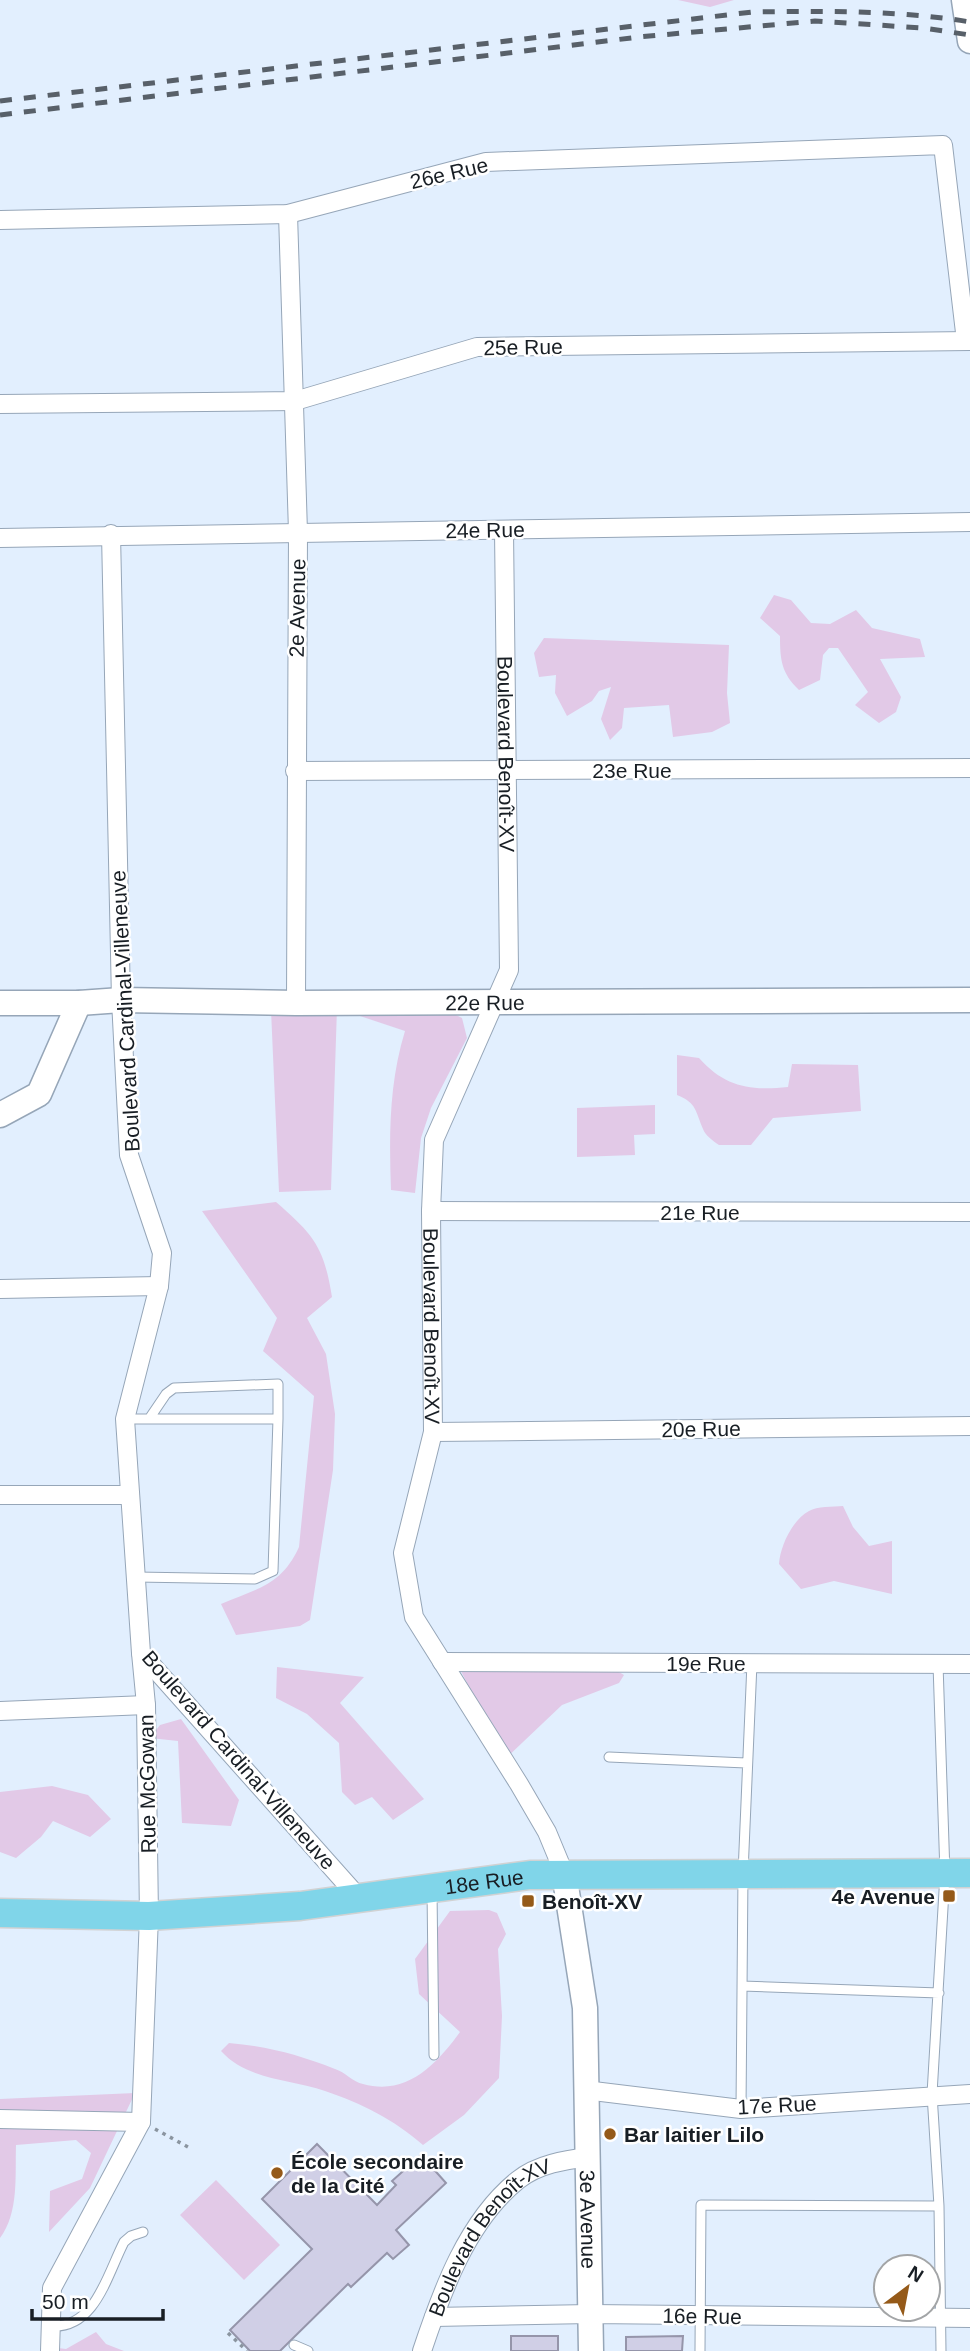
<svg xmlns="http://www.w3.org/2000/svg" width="970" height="2351" font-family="Helvetica,sans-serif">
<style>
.green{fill:#e2c9e7}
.building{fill:#d0cfe6;stroke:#9595aa;stroke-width:2}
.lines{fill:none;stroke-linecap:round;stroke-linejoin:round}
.lane-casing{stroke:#96a6b8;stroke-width:11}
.street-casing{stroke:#96a6b8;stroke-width:20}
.secondary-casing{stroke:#96a6b8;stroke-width:27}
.primary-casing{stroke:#d1d2d3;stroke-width:31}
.path{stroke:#8b95a0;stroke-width:3.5;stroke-dasharray:3.5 5;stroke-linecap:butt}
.lane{stroke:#fff;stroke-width:9}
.street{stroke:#fff;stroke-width:18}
.secondary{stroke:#fff;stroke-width:24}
.primary{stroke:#80d5e9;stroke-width:28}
.rail{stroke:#586069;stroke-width:5;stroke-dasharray:12 12;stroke-linecap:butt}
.poi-dot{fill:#955a19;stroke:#fff;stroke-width:2.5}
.labels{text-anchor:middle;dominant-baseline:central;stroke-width:5;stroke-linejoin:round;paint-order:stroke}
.street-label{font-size:21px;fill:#181e24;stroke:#fff}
.poi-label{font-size:21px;font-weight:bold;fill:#181e24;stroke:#fff;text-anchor:start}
</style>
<rect width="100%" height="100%" fill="#e2effe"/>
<!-- green -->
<path class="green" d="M678 0H734L710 7Z
M774 595 791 600 811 623 830 624 856 610 872 628 920 639 925 657 880 659 901 697 896 712 879 723 855 705 868 692 838 648H829L823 655 820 680 799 690C781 673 780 659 780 636L760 618Z
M544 638 729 645 727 693 730 723 712 732 673 737 669 705 624 708 622 728 610 740 601 719 611 687 599 691 592 701 567 716 555 693 556 675 539 677 534 653Z
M365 1004 444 1009 462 1018 467 1038 431 1108 421 1138 415 1193 391 1190C389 1136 389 1083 405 1031L360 1016Z
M337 1008 331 1190 279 1192 271 1010Z
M677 1055 699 1058C725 1087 750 1091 788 1087L792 1064 858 1065 861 1111 773 1118 751 1145H719C713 1141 705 1135 703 1129 695 1111 697 1103 677 1095Z
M655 1105V1134L634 1135 635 1155 577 1157V1108Z
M276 1202C314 1235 324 1247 332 1297L307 1318 326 1354 335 1414 333 1470 310 1620 300 1626 236 1635 221 1604C258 1588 281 1586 299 1547L314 1396 263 1351 277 1318 202 1211Z
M843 1506 853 1527 869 1546 892 1541V1594L834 1581 801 1589 779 1564C780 1547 792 1520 809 1511 817 1506 833 1507 843 1506Z
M487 1665 612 1668 624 1675 619 1683 562 1705 505 1759 461 1671Z
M277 1667 364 1677 340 1703 424 1799 393 1820 372 1797 355 1805 342 1792 339 1743 307 1714 276 1698Z
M181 1719 239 1800 231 1826 182 1823 178 1741 150 1738 160 1725Z
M52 1786 88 1795 111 1819 90 1837 53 1821 41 1837 16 1858 0 1852V1792Z
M489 1910 497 1913 506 1934 498 1949 502 2016 499 2078 464 2115 423 2145C393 2119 363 2104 325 2091 290 2079 247 2080 221 2051L229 2043C266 2046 300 2055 335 2069 345 2072 353 2082 363 2084 407 2096 436 2065 460 2032L419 1994 415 1959 450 1911Z
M135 2093 90 2188 49 2232 50 2191 82 2179 91 2153 76 2140 16 2145C15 2176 19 2213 0 2238V2099Z
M216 2180 280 2245 244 2280 180 2215Z
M96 2332 106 2344 124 2351H50V2347L66 2349Z"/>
<!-- building -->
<path class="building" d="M317 2144 377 2205 396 2185 392 2181 421 2155 446 2183 396 2230 409 2245 393 2259 387 2253 351 2287 348 2284 280 2351H250L230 2330 312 2249 262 2199Z
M511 2336H558V2351H511Z
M683 2336 682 2351H626V2337Z"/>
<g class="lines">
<defs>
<path id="lane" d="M125 1419H278L273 1571 255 1579 136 1577
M149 1419 166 1394 174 1388 278 1384V1419
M938 1664 945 1874 932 2094 939 2206 941 2351
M609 1757 746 1763
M432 1890 434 2055
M742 1986 939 1993
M741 2109 743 1873 752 1663
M51 2326C95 2329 107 2275 124 2242L131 2236 143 2232
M294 2345 308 2351
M700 2351 701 2205 939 2206"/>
<g id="street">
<path d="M288 214 298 532 296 1003"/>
<path d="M0 220 288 214 486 162 943 145 966 341"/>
<path d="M0 404 295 401 477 347 970 341"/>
<path id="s1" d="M504 530 509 970 434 1140 431 1211 433 1432 403 1553 414 1617 519 1784 547 1832 564 1873"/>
<path d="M111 534 121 1000 129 1155 162 1253 159 1286 125 1419 141 1653 359 1898"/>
<path d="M0 538 970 522"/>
<path d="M295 771 970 768"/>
<path d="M431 1211 970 1212"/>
<path d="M0 1289 159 1286"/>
<path d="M433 1432 970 1426"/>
<path d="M0 1495H130"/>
<path d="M442 1662 970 1664"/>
<path d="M0 1711 146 1705"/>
<path d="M585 2090 741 2109 970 2094"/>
<path d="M0 2119 141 2122"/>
<path d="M434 2317 590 2314 970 2318"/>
<path d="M50 2351 52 2288 141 2122 149 1916 146 1705 141 1653"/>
<path id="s2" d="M422 2351C442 2291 467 2221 518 2180 538 2164 565 2160 589 2157"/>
</g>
<g id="secondary">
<path d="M964 0 970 41"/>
<path id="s3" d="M0 1003H79L121 1000 296 1003 970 1000"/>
<path d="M0 1115 39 1094 79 1003"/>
<path id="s4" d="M564 1873 585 2008 591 2351"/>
</g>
<g id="primary">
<path id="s5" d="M0 1913 149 1916 300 1906 530 1875 970 1873"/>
</g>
</defs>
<!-- lane casing -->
<use href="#lane" class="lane-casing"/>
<!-- street casing -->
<use href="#street" class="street-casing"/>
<!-- secondary casing -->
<use href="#secondary" class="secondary-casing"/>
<!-- primary casing -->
<use href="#primary" class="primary-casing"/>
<!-- path -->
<path class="path" d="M155 2129 188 2147
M228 2333 247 2351"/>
<!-- lane -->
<use href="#lane" class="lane"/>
<!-- street -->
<use href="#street" class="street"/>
<!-- secondary -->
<use href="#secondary" class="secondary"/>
<!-- primary -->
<use href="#primary" class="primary"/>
<!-- rail -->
<path class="rail" d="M0 101 752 12C825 11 898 10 970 22
M0 115 639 37 815 21 923 28 970 35"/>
</g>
<!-- markers -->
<g class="poi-dot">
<rect x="942" y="1889" width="14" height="14" rx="3.5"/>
<rect x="521" y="1894" width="14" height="14" rx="3.5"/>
<circle cx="610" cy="2134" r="7"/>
<circle cx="277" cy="2173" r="7"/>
</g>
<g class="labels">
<!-- street labels -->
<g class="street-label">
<text transform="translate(449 173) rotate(-13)">26e Rue</text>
<text transform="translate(523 347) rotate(-1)">25e Rue</text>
<text transform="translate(485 530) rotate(-1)">24e Rue</text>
<text transform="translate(297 608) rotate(-89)">2e Avenue</text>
<text stroke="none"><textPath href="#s1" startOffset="224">Boulevard Benoît-XV</textPath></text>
<text x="632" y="770">23e Rue</text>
<text stroke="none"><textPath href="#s3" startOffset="485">22e Rue</textPath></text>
<text transform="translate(125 1011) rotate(-93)">Boulevard Cardinal-Villeneuve</text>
<text x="700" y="1212">21e Rue</text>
<text stroke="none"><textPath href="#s1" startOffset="812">Boulevard Benoît-XV</textPath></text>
<text transform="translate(701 1429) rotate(-1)">20e Rue</text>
<text x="706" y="1663">19e Rue</text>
<text transform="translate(239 1760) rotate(49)">Boulevard Cardinal-Villeneuve</text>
<text transform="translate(147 1784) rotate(-91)">Rue McGowan</text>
<text stroke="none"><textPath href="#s5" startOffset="486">18e Rue</textPath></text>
<text transform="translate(777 2105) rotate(-3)">17e Rue</text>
<text stroke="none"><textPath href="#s4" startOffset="348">3e Avenue</textPath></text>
<text stroke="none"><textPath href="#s2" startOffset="136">Boulevard Benoît-XV</textPath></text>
<text transform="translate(702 2316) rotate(1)">16e Rue</text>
</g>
<!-- poi labels -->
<g class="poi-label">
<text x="935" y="1896" text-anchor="end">4e Avenue</text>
<text x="542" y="1901">Benoît-XV</text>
<text x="624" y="2134">Bar laitier Lilo</text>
<text x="291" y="2161">École secondaire<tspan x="291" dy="24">de la Cité</tspan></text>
</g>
</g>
<!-- north arrow -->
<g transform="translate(907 2288) rotate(32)"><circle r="33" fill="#ffffff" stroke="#a3a5a7" stroke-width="2"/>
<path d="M0-5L12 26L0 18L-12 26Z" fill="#955a19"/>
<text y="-10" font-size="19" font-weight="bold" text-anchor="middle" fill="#181e24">N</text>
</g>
<!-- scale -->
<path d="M32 2309v10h131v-10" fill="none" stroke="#181e24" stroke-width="3.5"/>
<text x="42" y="2309" font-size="21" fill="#181e24" stroke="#ffffff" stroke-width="5" paint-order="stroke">50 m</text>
</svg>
